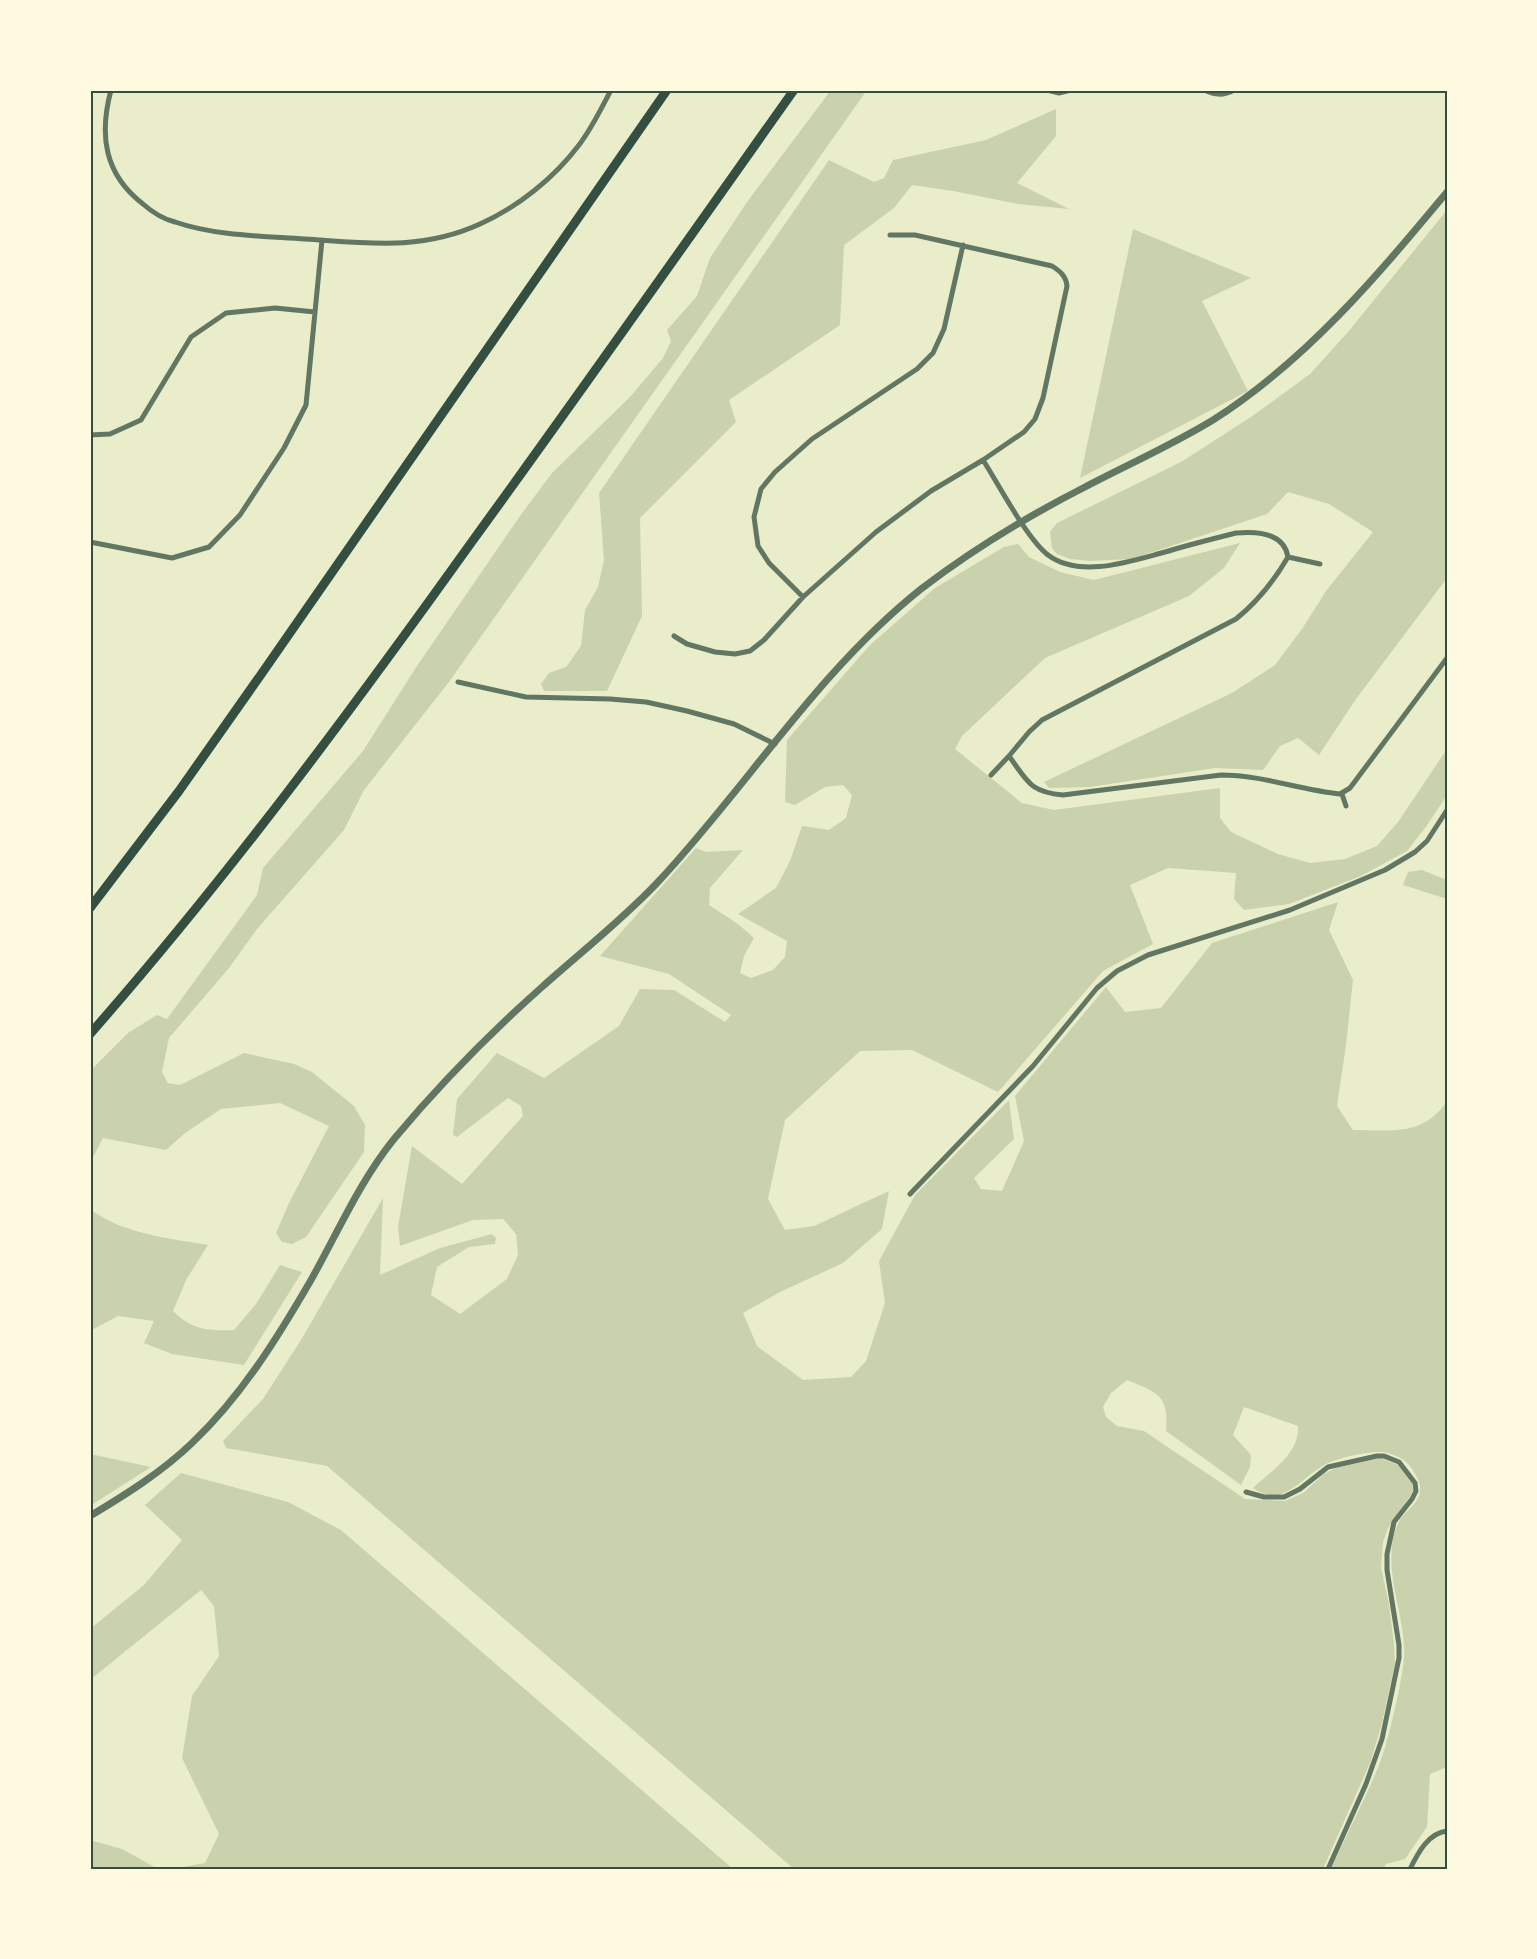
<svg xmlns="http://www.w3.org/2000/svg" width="1537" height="1959" font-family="'Source Sans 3',sans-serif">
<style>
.green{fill:#cad2ad}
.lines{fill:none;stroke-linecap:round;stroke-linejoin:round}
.minor{stroke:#617663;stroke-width:5}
.tertiary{stroke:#617663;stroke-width:7}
.motorway{stroke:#344e41;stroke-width:9}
.neatline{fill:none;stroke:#344e41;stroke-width:2}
</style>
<rect width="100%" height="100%" fill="#e9edc9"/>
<!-- green -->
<path class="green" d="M831 90H867L449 682 364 790 344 830 257 929 229 968 169 1038 162 1072 168 1083 180 1085 244 1053 294 1064 312 1072 354 1106 365 1125 364 1152 306 1237 292 1244 282 1242 276 1233 289 1203 329 1126 280 1103 221 1109 185 1133 166 1150 103 1138 90 1163V1071L128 1033 157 1015 167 1019 257 895 263 868 363 751 417 666 520 516 552 473 630 397 663 358 671 341 667 330 697 296 710 258 747 202Z
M1056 109V136L1017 183 1069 209 1018 204 953 191 912 185 894 208 844 245 840 325 729 400 736 422 640 518 642 616 607 691H544L541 684 549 673 566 667 581 646 585 610 598 587 604 560 599 493 829 160 874 182 884 178 893 160 986 140Z
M1447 210V578L1356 699 1319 755 1298 738 1280 746 1263 770 1215 768 1090 787 1049 788 1044 782 1232 693 1275 665 1302 629 1326 591 1373 532 1329 504 1288 492 1267 514 1132 559 1090 561 1070 559 1057 554 1052 548 1050 532 1057 523 1181 462 1251 417 1310 374 1348 332Z
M1133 229 1251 278 1202 301 1248 391 1080 478Z
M1240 543 1224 568 1189 596 1045 658 962 736 955 749 1022 803 1054 810 1220 788V818L1231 832 1278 854 1310 863 1345 859 1377 846 1398 822 1447 749V795L1425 828 1407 851 1361 876 1289 904 1244 910 1234 899 1236 873 1168 868 1130 885 1153 944 1103 971 998 1092 912 1050 860 1051 785 1120 768 1199 785 1230 814 1226 889 1191 882 1229 843 1263 780 1292 743 1313 757 1346 803 1380 851 1377 866 1361 885 1303 879 1261 915 1195 1009 1100 1014 1139 974 1178 981 1189 1002 1191 1024 1141 1015 1096 1106 987 1125 1012 1161 1008 1212 943 1338 902 1329 930 1353 980 1346 1045 1337 1106 1353 1130C1391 1130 1423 1137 1447 1101V1767L1430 1774 1427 1827 1405 1859 1386 1864 1383 1869H1331C1346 1836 1363 1803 1377 1770 1387 1746 1392 1720 1398 1695 1401 1678 1405 1662 1404 1645 1402 1612 1388 1579 1392 1546 1393 1537 1395 1528 1400 1520 1408 1509 1422 1501 1420 1486 1419 1480 1415 1474 1412 1469 1406 1459 1393 1453 1382 1452 1367 1451 1337 1458 1324 1465 1301 1478 1283 1509 1253 1488 1271 1471 1300 1453 1298 1426L1244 1407 1233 1435 1251 1455 1250 1467 1241 1485 1166 1431C1169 1395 1158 1393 1127 1380L1111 1393 1103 1407 1106 1417 1117 1426 1144 1431 1245 1499 1285 1501 1303 1493 1324 1474 1336 1468 1381 1458 1398 1465 1412 1484 1413 1490 1410 1496 1388 1528 1383 1542 1381 1567 1389 1604 1394 1644 1395 1663 1381 1727 1370 1763 1323 1869H794L327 1466 226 1448 223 1441 263 1399 301 1340 383 1198 380 1275 440 1248 492 1234 496 1238 495 1244 469 1247 437 1267 431 1295 460 1314 507 1279 518 1255 516 1234 503 1219 473 1220 400 1246 398 1227 412 1146 462 1184 523 1116 521 1106 508 1098 457 1137 453 1135 457 1099 497 1053 544 1078 619 1026 640 989 674 990 725 1022 731 1015 669 974 600 956 696 848 706 852 743 850 710 888 709 905 738 924 754 938 744 956 740 973 751 978 773 970 785 957 787 941 738 914 776 888 790 861 802 826 829 830 846 818 852 795 843 785 825 787 795 805 785 802 787 740 870 645 935 588 1004 547 1018 544 1029 557 1060 572 1094 580Z
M1422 870 1447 880V899L1403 885 1408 872Z
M90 1209C123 1234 168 1238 208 1245L186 1280 173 1311C192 1330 208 1331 234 1330L256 1304 280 1265 302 1272 244 1365 172 1354 144 1343 154 1321 118 1316 90 1331Z
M90 1454 151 1467 90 1506Z
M181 1473 288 1502 341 1530 733 1869H172L205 1863 219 1834 182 1758 192 1696 219 1656 214 1606 201 1590 90 1680V1629L144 1585 182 1540 145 1505Z
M90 1840 122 1849 158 1869H90Z"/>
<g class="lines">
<!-- minor -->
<path class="minor" d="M111 90C99 135 104 174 143 204 152 212 163 219 175 222 216 236 263 236 305 239 367 243 421 251 480 224 518 207 554 178 579 145 592 128 601 109 611 90
M1047 90 1059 93 1071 90
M1204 90C1215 95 1223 96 1234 90
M90 435 110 434 141 420 191 337 226 313 275 308 315 312
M983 460C999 485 1027 539 1048 555 1080 579 1131 561 1165 552 1188 545 1212 539 1236 533 1257 531 1284 533 1288 557
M90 542 172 558 209 547 240 515 284 448 306 405 322 240
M1320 564 1288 557C1274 581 1257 602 1236 619L1042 720 1029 732 1009 756C1028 782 1030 792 1063 795L1221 775C1262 775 1300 790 1340 794L1350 788 1447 658
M803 597 769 563 758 546 754 517 761 489 775 472 812 439 917 369 933 353 944 329 963 245
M674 636 687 644 715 652 735 654 750 651 764 640 803 597 876 532 931 491 983 460 1024 432 1035 419 1043 398 1067 286C1066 276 1060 271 1052 266L915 235H890
M458 682 526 697 610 699 646 702 687 711 734 724 775 744
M991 775 1009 756
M1342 794 1346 806
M910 1194 1033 1066 1097 988 1117 971 1148 955 1290 910 1385 870 1415 852 1427 841 1447 810
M1246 1492 1264 1497H1284L1300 1489 1328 1467 1377 1456H1384L1399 1462 1415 1483 1416 1491 1412 1499 1394 1522 1387 1554V1570L1399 1645V1658L1382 1739 1366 1784 1328 1869
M1410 1869C1418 1853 1428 1833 1447 1831"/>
<!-- tertiary -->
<path class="tertiary" d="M90 1516C125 1495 162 1472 192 1443 241 1397 278 1337 311 1280 338 1232 360 1181 394 1139 440 1084 489 1034 542 987 581 952 621 921 657 883 747 787 817 672 921 589 972 550 1028 516 1085 487 1127 465 1172 445 1213 420 1307 360 1377 276 1447 192"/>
<!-- motorway -->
<path class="motorway" d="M90 908 179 791 260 676 667 90
M90 1034C227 878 350 712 471 543 580 393 687 241 794 90"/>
</g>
<!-- border -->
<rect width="1537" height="1959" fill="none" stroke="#fefae0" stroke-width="183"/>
<rect x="92" y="92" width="1354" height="1776" class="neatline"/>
</svg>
